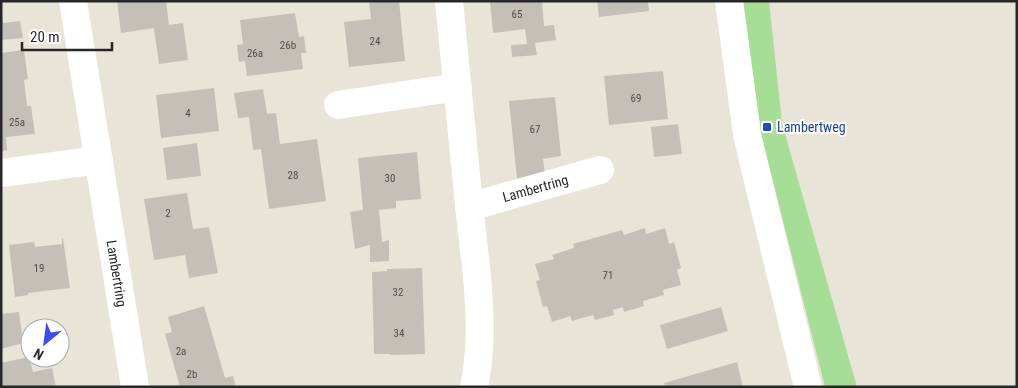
<svg xmlns="http://www.w3.org/2000/svg" width="1018" height="388" font-family="'Roboto Condensed',sans-serif">
<style>
.green{fill:#a7de96}
.building{fill:#c4c0b8}
.lines{fill:none;stroke-linecap:round;stroke-linejoin:round}
.minor{stroke:#fff;stroke-width:28}
.transit-dot{fill:#1a4fb4;stroke:#fff;stroke-width:2}
.labels{text-anchor:middle;dominant-baseline:central;stroke-width:4;stroke-linejoin:round;paint-order:stroke}
.number-label{font-size:11px;fill:#4e4d4b}
.transit-label{font-size:14px;fill:#164399;stroke:#fff;text-anchor:start}
.street-label{font-size:14px;fill:#272727;stroke:#fff}
</style>
<rect width="100%" height="100%" fill="#e9e4d8"/>
<!-- green -->
<path class="green" d="M743 1H769L782 123 857 387H825L759 126Z"/>
<!-- building -->
<path class="building" d="M117 1H166L169 25 183 23 188 60 159 64 154 28 121 33Z
M369 1H399L405 61 349 67 344 22 371 19Z
M542 1 544 26 554 25 556 40 535 43 537 55 512 57 511 45 527 44 525 29 493 33 490 2Z
M597 1H648L649 11 599 17Z
M295 13 299 37 304 36 306 53H301L303 69 247 76 245 61 239 62 237 45 243 44 240 20Z
M1 18H2L3 23 20 21 23 38 1 40Z
M24 50 28 79 24 80 27 106H31L35 134 6 137 7 150 1 151V53Z
M663 71 668 119 609 125 604 76Z
M214 88 219 131 161 138 156 95Z
M263 89 267 114 276 113 280 144 317 139 326 201 269 209 261 149 253 150 249 117 238 118 234 93Z
M555 97 561 156 543 159 545 175 517 178 509 101Z
M678 124 682 154 654 157 651 127Z
M197 143 201 176 167 180 163 148Z
M417 152 421 199 396 201V208L379 210 382 242 389 240V261L370 262V245L355 249 350 212 363 210 358 158Z
M187 193 193 229 209 227 218 273 189 278 185 255 154 260 144 199Z
M645 228 646 234 665 228 669 244 674 242 681 268 677 270 681 285 663 290 664 295 643 301 644 306 624 312 623 307 613 310 614 315 595 320 593 315 572 321 570 316 552 322 547 306 543 307 536 281 540 280 535 264 554 259 552 255 574 248 573 244 622 230 624 235Z
M62 238H63L70 288 28 293V295L15 297 9 245 34 242 35 247 62 244Z
M422 268 425 354 391 355 390 354H374L372 272 387 271V269Z
M204 306 225 378 233 376 236 387H180L165 334 172 332 168 317Z
M721 307 728 331 667 349 660 325Z
M19 312 23 343 1 349V314Z
M29 357 33 372 52 368 56 387H1V363Z
M737 362 743 387H665L664 383Z"/>
<g class="lines">
<!-- minor -->
<g class="minor">
<path id="s1" d="M73 1 135 387"/>
<path d="M449 1C456 69 462 137 469 205 474 253 482 301 479 349 478 362 477 374 474 387"/>
<path d="M729 1 747 134 755 168 808 387"/>
<path d="M338 105 458 87"/>
<path d="M1 173 99 160"/>
<path id="s2" d="M469 207 600 170"/>
</g>
</g>
<!-- markers -->
<rect class="transit-dot" x="762" y="122" width="10" height="10" rx="2.5"/>
<g class="labels">
<!-- number labels -->
<g class="number-label">
<text x="517" y="14">65</text>
<text x="375" y="41">24</text>
<text x="288" y="45">26b</text>
<text x="255" y="53">26a</text>
<text x="636" y="98">69</text>
<text x="188" y="113">4</text>
<text x="17" y="122">25a</text>
<text x="535" y="129">67</text>
<text x="293" y="175">28</text>
<text x="390" y="178">30</text>
<text x="168" y="213">2</text>
<text x="39" y="268">19</text>
<text x="608" y="275">71</text>
<text x="398" y="292">32</text>
<text x="399" y="333">34</text>
<text x="181" y="351">2a</text>
<text x="192" y="374">2b</text>
</g>
<!-- transit labels -->
<g class="transit-label">
<text x="777" y="127">Lambertweg</text>
</g>
<!-- street labels -->
<g class="street-label">
<text stroke="none"><textPath href="#s2" startOffset="69">Lambertring</textPath></text>
<text stroke="none"><textPath href="#s1" startOffset="276">Lambertring</textPath></text>
</g>
</g>
<!-- border -->
<rect width="1018" height="388" fill="none" stroke="#272727" stroke-width="5"/>
<!-- north arrow -->
<g transform="translate(45 343) rotate(209)"><circle r="24" fill="#ffffff" stroke="#a9a9a9"/>
<path d="M0-4L9 19L0 12L-9 19Z" fill="#3d4bf2"/>
<text y="-8" font-size="14" font-weight="bold" text-anchor="middle" fill="#272727">N</text>
</g>
<!-- scale -->
<path d="M22 42v8h90v-8" fill="none" stroke="#272727" stroke-width="2.5"/>
<text x="30" y="42" font-size="15" fill="#272727" stroke="#ffffff" stroke-width="4" paint-order="stroke">20 m</text>
</svg>
